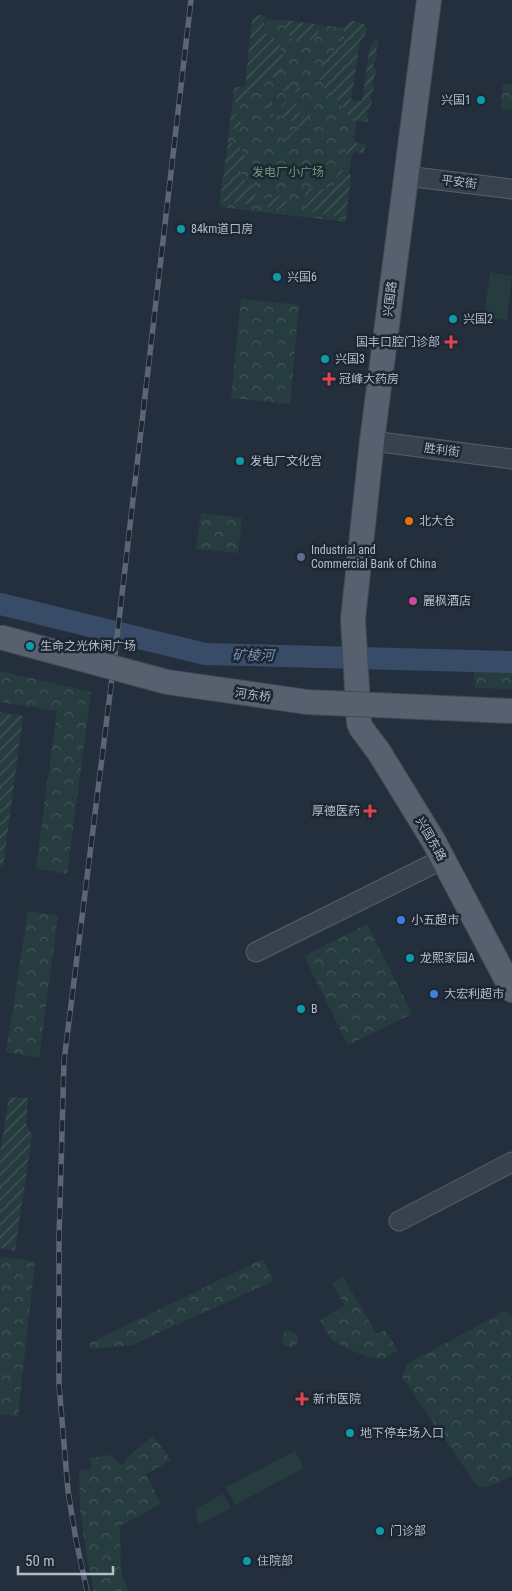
<svg xmlns="http://www.w3.org/2000/svg" width="512" height="1591" font-family="'Roboto Condensed','Noto Sans SC',sans-serif">
<style>
.grass{fill:#263c3f}
.forest{fill:url(#forest-crowns);fill-rule:evenodd}
.garden{fill:url(#garden-furrows)}
.lines{fill:none;stroke-linecap:round;stroke-linejoin:round}
.river{stroke:#394c67;stroke-width:22}
.minor-casing{stroke:#565f6c;stroke-width:21}
.major-casing{stroke:#414a57;stroke-width:26}
.minor{stroke:#38414e;stroke-width:19}
.major{stroke:#56606e;stroke-width:24}
.rail-casing{stroke:#5a6575;stroke-width:5.5}
.rail{stroke:#1d2633;stroke-width:4;stroke-dasharray:11;stroke-linecap:butt}
.major-bridge-casing{stroke:#414a57;stroke-width:26;stroke-linecap:butt}
.major-bridge{stroke:#56606e;stroke-width:24}
.culture-dot{fill:#0f9aa8;stroke:#1d2633;stroke-width:2}
.health-dot{fill:#e0444e;stroke:#1d2633;stroke-width:2}
.food-dot{fill:#e8710a;stroke:#1d2633;stroke-width:2}
.service-dot{fill:#5c6f8a;stroke:#1d2633;stroke-width:2}
.hotel-dot{fill:#d1479c;stroke:#1d2633;stroke-width:2}
.shop-dot{fill:#3f7fe0;stroke:#1d2633;stroke-width:2}
.labels{text-anchor:middle;dominant-baseline:central;stroke-width:5;stroke-linejoin:round;paint-order:stroke}
.poi-label{font-size:12px;fill:#b4bcc9;stroke:#1d2633;text-anchor:start}
.park-label{font-size:12px;fill:#6b9a76;stroke:#1d2633}
.street-label{font-size:12px;fill:#b4bcc9;stroke:#1d2633}
.water-label{font-size:14px;font-style:italic;fill:#7c92b1;stroke:#1d2633}
</style>
<defs>
<pattern id="forest-crowns" width="20" height="18" patternUnits="userSpaceOnUse" patternTransform="scale(1.25)"><rect width="20" height="18" fill="#263c3f"/><path d="M2 6a3 3 0 1 1 6 0M12 15a3 3 0 1 1 6 0" fill="none" stroke="#435659"/></pattern>
<pattern id="garden-furrows" width="10" height="10" patternUnits="userSpaceOnUse" patternTransform="scale(1.25)"><rect width="10" height="10" fill="#263c3f"/><path d="M-1 1l2-2M0 10L10 0M9 11l2-2" fill="none" stroke="#435659"/></pattern>
</defs>
<rect width="100%" height="100%" fill="#242f3e"/>
<!-- grass -->
<path class="grass" d="M490 272 512 276 507 320 484 317Z
M295 1451 304 1468 235 1505 226 1487Z
M223 1494 231 1508 199 1524 196 1518 198 1516 195 1509Z"/>
<!-- forest -->
<path class="forest" d="M266 19 284 20V25L293 39 303 42 319 33 321 25 345 28 344 43 332 52 336 101C347 108 344 116 357 121L354 140 351 139 350 155H352L349 173 346 170 336 177V182C330 191 323 189 314 187L306 212 346 217V222L220 207V201L251 205 248 182 243 179 240 172 244 164 234 143 228 142 229 129H233L235 113H231L233 98 237 103H241C243 101 246 100 247 97 254 89 255 74 272 77L269 35 264 32 263 29ZM288 85 305 92 301 94C291 87 275 89 273 104 271 111 275 115 273 124L270 95ZM284 104 298 118 289 121 283 118 281 109ZM308 106 306 128 298 136 283 147C292 133 304 123 308 106Z
M503 83 512 84V110L501 109Z
M241 299 299 305 290 404 231 398Z
M201 513 242 518 238 553 196 549Z
M0 671 91 692 67 874 36 868 57 711 0 702Z
M474 672H512V689L475 688Z
M28 911 58 916 39 1058 6 1052Z
M367 924 412 1014 348 1045 304 956Z
M0 1257 35 1261 18 1416 0 1414Z
M263 1259 273 1281 132 1345 90 1349V1343Z
M343 1277 377 1334 385 1330 398 1350C393 1353 389 1357 384 1358 374 1361 340 1347 333 1340 327 1335 324 1326 320 1320L345 1306 332 1283Z
M507 1311 512 1315V1476C501 1481 490 1490 477 1486L402 1377 407 1364 503 1312Z
M282 1339a8 8 0 1 1 16 0a8 8 0 1 1-16 0Z
M153 1436 171 1460 146 1474 161 1504 120 1526 121 1570 128 1591H94L86 1554 80 1508 79 1470 91 1469 90 1458 110 1455 122 1465 134 1451Z"/>
<!-- garden -->
<path class="garden" d="M259 15 266 16C265 20 262 28 264 31 266 34 271 36 274 38 284 48 288 67 275 77 254 76 255 86 246 101 240 104 236 104 233 98L234 87H245L252 20Z
M284 20 321 25C315 52 282 44 284 20Z
M352 21C358 21 370 24 366 33 365 36 362 38 360 41L351 100 362 101 370 45 376 39 379 43 376 50 378 56 373 64 376 71C376 74 374 76 374 78 371 86 377 86 370 96L372 102 367 112 368 122C360 121 351 122 347 114 345 111 344 107 341 104 329 93 314 83 322 65 324 60 327 55 331 52 335 49 340 47 344 43V30L345 25Z
M288 85 301 88 305 92 301 95C291 87 274 89 272 104 272 111 274 116 273 125 263 107 265 88 288 85Z
M280 111a10 10 0 1 1 20 0a10 10 0 1 1-20 0Z
M311 105C311 126 299 137 283 147V140C296 130 305 122 308 106Z
M231 113 238 114C244 123 239 130 229 129Z
M351 139 354 140 357 143 365 144 364 153 355 152 352 155 347 154C344 148 345 142 351 139Z
M228 142C236 143 245 149 245 159 245 164 242 168 240 172 244 187 264 184 251 205L220 201Z
M343 170H346L351 176 346 217 306 212 303 201 307 190C318 183 325 196 336 182V177L339 171Z
M279 195C285 198 289 202 287 209L267 207 270 198Z
M0 712 23 716 3 867H0Z
M9 1097 28 1098 26 1125 32 1135 15 1251 0 1248V1154Z"/>
<g class="lines">
<!-- river -->
<path class="river" d="M0 604 205 654 512 662"/>
<defs>
<path id="minor" d="M406 176 512 189
M372 441 512 459
M256 952 443 859
M399 1221 512 1162"/>
<path id="major" d="M429 0 372 441 353 619 359 723 361 728 379 752 433 840 512 990"/>
</defs>
<!-- minor casing -->
<use href="#minor" class="minor-casing"/>
<!-- major casing -->
<use href="#major" class="major-casing"/>
<!-- minor -->
<use href="#minor" class="minor"/>
<!-- major -->
<use href="#major" class="major"/>
<defs>
<path id="rail" d="M87 1591 76 1540 68 1491 59 1385V1239L64 1061 116 646 191 0"/>
</defs>
<!-- rail casing -->
<use href="#rail" class="rail-casing"/>
<!-- rail -->
<use href="#rail" class="rail"/>
<defs>
<path id="major-bridge" d="M0 637 167 682 307 702 512 711"/>
</defs>
<!-- major-bridge casing -->
<use href="#major-bridge" class="major-bridge-casing"/>
<!-- major-bridge -->
<use href="#major-bridge" class="major-bridge"/>
</g>
<!-- markers -->
<g class="culture-dot">
<circle cx="481" cy="100" r="5"/>
<circle cx="181" cy="229" r="5"/>
<circle cx="277" cy="277" r="5"/>
<circle cx="453" cy="319" r="5"/>
<circle cx="325" cy="359" r="5"/>
<circle cx="240" cy="461" r="5"/>
<circle cx="30" cy="646" r="5"/>
<circle cx="410" cy="958" r="5"/>
<circle cx="301" cy="1009" r="5"/>
<circle cx="350" cy="1433" r="5"/>
<circle cx="380" cy="1531" r="5"/>
<circle cx="247" cy="1561" r="5"/>
</g>
<g class="health-dot">
<path d="M448.5 334.5h5v5h5v5h-5v5h-5v-5h-5v-5h5z"/>
<path d="M326.5 371.5h5v5h5v5h-5v5h-5v-5h-5v-5h5z"/>
<path d="M367.5 803.5h5v5h5v5h-5v5h-5v-5h-5v-5h5z"/>
<path d="M299.5 1391.5h5v5h5v5h-5v5h-5v-5h-5v-5h5z"/>
</g>
<circle class="food-dot" cx="409" cy="521" r="5"/>
<circle class="service-dot" cx="301" cy="557" r="5"/>
<circle class="hotel-dot" cx="413" cy="601" r="5"/>
<g class="shop-dot">
<circle cx="401" cy="920" r="5"/>
<circle cx="434" cy="994" r="5"/>
</g>
<g class="labels">
<!-- poi labels -->
<g class="poi-label">
<text x="471" y="100" text-anchor="end">兴国1</text>
<text x="191" y="229">84km道口房</text>
<text x="287" y="277">兴国6</text>
<text x="463" y="319">兴国2</text>
<text x="440" y="342" text-anchor="end">国丰口腔门诊部</text>
<text x="335" y="359">兴国3</text>
<text x="339" y="379">冠峰大药房</text>
<text x="250" y="461">发电厂文化宫</text>
<text x="419" y="521">北大仓</text>
<text x="311" y="550">Industrial and<tspan x="311" dy="14">Commercial Bank of China</tspan></text>
<text x="423" y="601">麗枫酒店</text>
<text x="40" y="646">生命之光休闲广场</text>
<text x="360" y="811" text-anchor="end">厚德医药</text>
<text x="411" y="920">小五超市</text>
<text x="420" y="958">龙熙家园A</text>
<text x="444" y="994">大宏利超市</text>
<text x="311" y="1009">B</text>
<text x="313" y="1399">新市医院</text>
<text x="360" y="1433">地下停车场入口</text>
<text x="390" y="1531">门诊部</text>
<text x="257" y="1561">住院部</text>
</g>
<!-- park labels -->
<g class="park-label">
<text x="288" y="172">发电厂小广场</text>
</g>
<!-- street labels -->
<g class="street-label">
<text transform="translate(459 182) rotate(7)">平安街</text>
<text transform="translate(390 299) rotate(-83)">兴国路</text>
<text transform="translate(442 450) rotate(7)">胜利街</text>
<text transform="translate(253 695) rotate(8)">河东桥</text>
<text transform="translate(431 839) rotate(60)">兴国东路</text>
</g>
<!-- water labels -->
<g class="water-label">
<text transform="translate(253 655) rotate(1)">矿棱河</text>
</g>
</g>
<!-- scale -->
<path d="M18 1566v8h95v-8" fill="none" stroke="#b4bcc9" stroke-width="2.5"/>
<text x="25" y="1566" font-size="15" fill="#b4bcc9" stroke="#1d2633" stroke-width="4" paint-order="stroke">50 m</text>
</svg>
